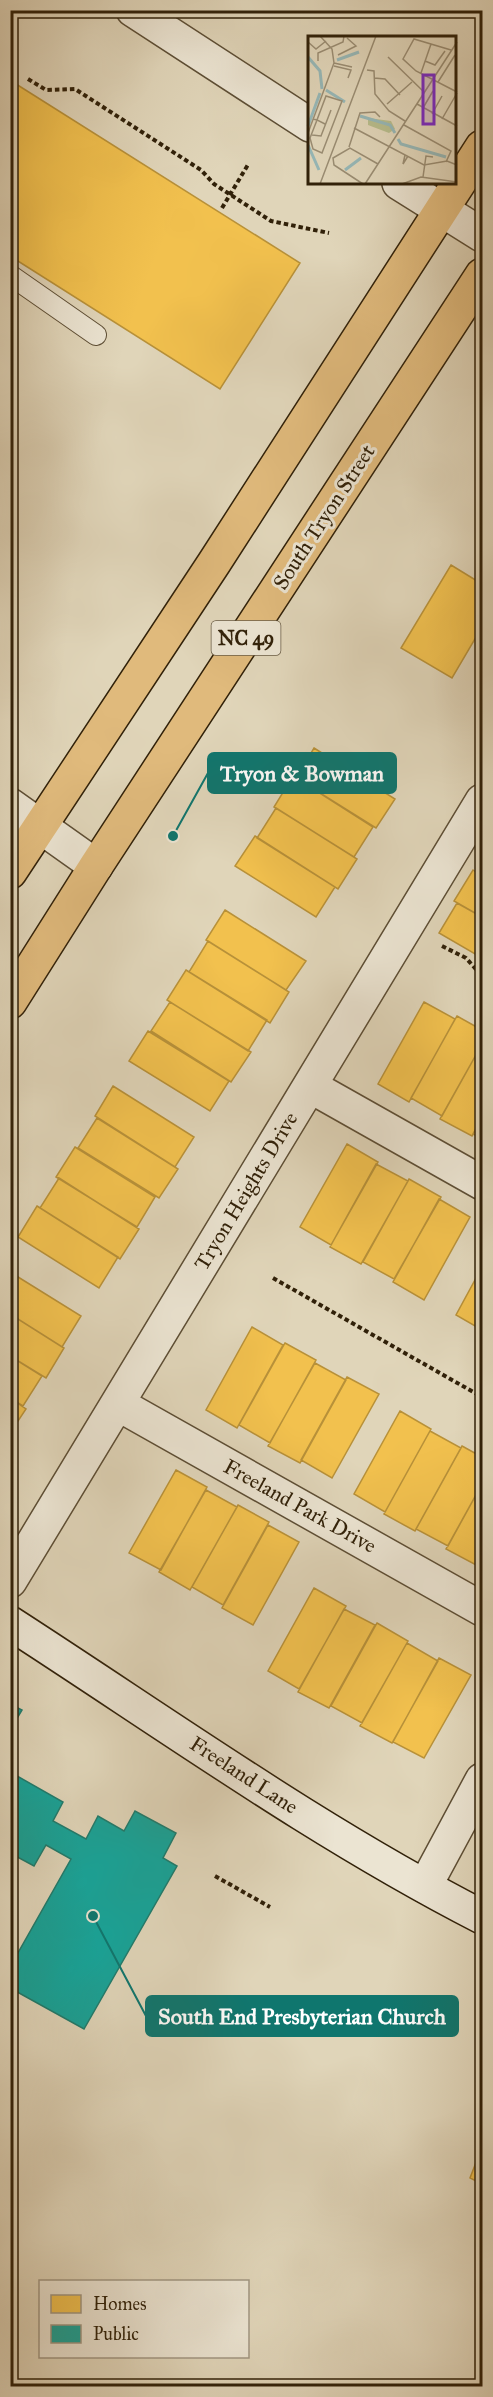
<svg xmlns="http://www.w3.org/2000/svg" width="493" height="2397" font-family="'IM FELL Great Primer',serif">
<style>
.homes{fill:#f2c14e;stroke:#b89139;stroke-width:1.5}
.public{fill:#17a398;stroke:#1f7c6d;stroke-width:1.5}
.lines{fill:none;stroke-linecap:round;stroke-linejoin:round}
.lane-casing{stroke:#5d4e35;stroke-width:22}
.street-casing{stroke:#5d4e35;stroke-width:36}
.secondary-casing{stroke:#312109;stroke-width:36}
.primary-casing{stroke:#312109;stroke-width:36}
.path{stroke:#312109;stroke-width:4;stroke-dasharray:4.5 3;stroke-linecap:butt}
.lane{stroke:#ebe4d2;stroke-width:20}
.street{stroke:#ebe4d2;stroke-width:33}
.secondary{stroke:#ebe4d2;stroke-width:33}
.primary{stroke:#e0ba7c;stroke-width:33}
.labels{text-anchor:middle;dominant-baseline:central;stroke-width:6;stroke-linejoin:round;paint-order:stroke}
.shield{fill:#ebe4d2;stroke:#695c45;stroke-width:1.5}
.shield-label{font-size:20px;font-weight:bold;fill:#312109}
.street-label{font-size:21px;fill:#312109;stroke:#ebe4d2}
.inset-river{fill:none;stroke:#96b7b6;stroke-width:3}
.inset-road{fill:none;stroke:#9a8d73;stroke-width:1.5}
.view{fill:#7b2cbf;fill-opacity:0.15;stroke:#7b2cbf;stroke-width:3}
.inset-edge{fill:none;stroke:#312109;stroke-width:3}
.leader{fill:none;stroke:#0f766e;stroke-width:2}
.callout-dot{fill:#0f766e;stroke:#ebe4d2;stroke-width:2}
.callout{fill:#0f766e;stroke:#0f766e;stroke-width:2}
.callout-label{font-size:22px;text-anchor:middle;font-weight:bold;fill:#fff}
</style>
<rect width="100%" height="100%" fill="#e0d5b9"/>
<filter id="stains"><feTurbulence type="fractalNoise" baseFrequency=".00333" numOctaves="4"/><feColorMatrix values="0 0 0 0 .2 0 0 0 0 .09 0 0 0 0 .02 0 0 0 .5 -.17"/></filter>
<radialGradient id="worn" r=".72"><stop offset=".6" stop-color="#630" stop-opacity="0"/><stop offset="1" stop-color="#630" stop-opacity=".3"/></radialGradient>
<!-- homes -->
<path class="homes" d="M16 84 300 263 220 389 10 256V93Z
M451 565 482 584V627L452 678 401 648Z
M314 748 395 799 376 828 296 778Z
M293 776 373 827 354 857 274 807Z
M276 808 357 859 338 889 257 838Z
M255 836 335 887 316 917 235 866Z
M473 870 482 876V917L454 901Z
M457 903 482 917V958L439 933Z
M225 910 306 961 286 990 206 940Z
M208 941 289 992 270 1023 189 972Z
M186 970 267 1020 248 1051 167 1000Z
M170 1002 251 1052 231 1082 151 1031Z
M424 1002 455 1019 409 1102 378 1084Z
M457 1016 482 1030V1044L442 1116 411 1098Z
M148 1031 229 1081 210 1111 129 1061Z
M482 1044V1117L472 1136 440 1119Z
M113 1086 194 1137 175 1167 95 1116Z
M482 1117V1139L473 1134Z
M97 1118 178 1169 159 1198 78 1148Z
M347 1144 378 1162 331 1245 300 1227Z
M75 1147 155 1197 137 1227 56 1177Z
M376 1164 408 1181 361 1264 330 1247Z
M59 1178 139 1229 120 1259 40 1208Z
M409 1179 441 1197 394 1279 363 1262Z
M439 1199 470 1217 424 1300 393 1282Z
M37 1206 118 1257 99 1288 18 1237Z
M482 1267V1330L456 1315Z
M10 1272 81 1316 62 1347 10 1314Z
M10 1314 64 1348 46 1378 10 1356Z
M252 1327 283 1345 237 1428 206 1410Z
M285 1343 316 1360 270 1443 239 1425Z
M10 1356 42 1376 23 1406 10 1398Z
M315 1363 346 1380 300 1463 268 1446Z
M347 1377 379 1394 332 1478 301 1460Z
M10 1398 26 1409 10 1433Z
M400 1411 431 1429 385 1512 354 1494Z
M430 1431 461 1448 415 1531 384 1514Z
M462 1446 482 1457V1484L448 1546 416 1529Z
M176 1470 207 1487 161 1570 129 1553Z
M482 1484V1558L478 1566 446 1549Z
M206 1490 237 1507 190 1590 159 1572Z
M238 1505 269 1522 223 1605 192 1587Z
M268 1525 299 1542 253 1625 222 1608Z
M314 1588 346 1606 299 1689 268 1671Z
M344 1609 375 1625 329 1708 298 1692Z
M377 1623 408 1641 362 1723 331 1706Z
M407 1643 438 1661 392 1743 360 1726Z
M439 1658 471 1675 424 1758 393 1742Z
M482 2147V2184L470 2178Z"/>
<!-- public -->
<path class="public" d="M10 1704 22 1710 10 1730Z
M10 1772 63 1802 53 1821 86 1839 98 1816 124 1831 135 1811 176 1833 163 1858 177 1866 84 2029 10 1988V1967L71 1859 46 1845 34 1866 10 1853Z"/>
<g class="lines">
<defs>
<path id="lane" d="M10 275 96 335"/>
<path id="street" d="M133 10 310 125
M399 183 482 235
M10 805 96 866
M310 1086 482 1183
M118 1404 482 1609
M10 1581 482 801
M425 1886 482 1780"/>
<path id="secondary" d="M10 1623C165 1723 318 1833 482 1917"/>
<path id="primary" d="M10 872 214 563 482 147
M10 1002 96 866 482 275"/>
</defs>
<!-- lane casing -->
<use href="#lane" class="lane-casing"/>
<!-- street casing -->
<use href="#street" class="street-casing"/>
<!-- secondary casing -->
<use href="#secondary" class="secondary-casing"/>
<!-- primary casing -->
<use href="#primary" class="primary-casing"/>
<!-- path -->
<path class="path" d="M28 79 46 90 75 89 201 170 214 184 271 221 329 233
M222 208 249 163
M442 946 466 958 482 976
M273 1278 482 1397
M215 1876 270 1907"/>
<!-- lane -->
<use href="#lane" class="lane"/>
<!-- street -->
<use href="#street" class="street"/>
<!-- secondary -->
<use href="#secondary" class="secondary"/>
<!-- primary -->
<use href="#primary" class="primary"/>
</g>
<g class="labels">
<!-- shield labels -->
<rect class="shield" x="211.5" y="621" width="69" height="34" rx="4.5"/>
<g class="shield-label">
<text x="246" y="638">NC 49</text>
</g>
<!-- street labels -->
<g class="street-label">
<text transform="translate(324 517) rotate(-57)">South Tryon Street</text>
<text transform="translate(246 1191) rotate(-59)">Tryon Heights Drive</text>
<text transform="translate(300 1506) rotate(29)">Freeland Park Drive</text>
<text transform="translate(244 1775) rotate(33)">Freeland Lane</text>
</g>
</g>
<!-- overview -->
<g transform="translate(308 36)">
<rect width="148" height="148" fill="#e0d5b9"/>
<path d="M60 82 83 85 87 93 81 97 60 89Z" fill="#b7bc8c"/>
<path class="inset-river" d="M0 21 12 35 14 53M29 24 51 16M18 54 37 66M52 80 82 89 87 97M0 90 12 57M90 103 93 108 138 121M0 109 11 134M37 134 53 122"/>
<path class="inset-road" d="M0 6 8 13 18 5M143 14 106 3 95 23 108 35 149 56M30 19 48 10 39 2M80 21 116 56M10 25V17L35 6 36 0M117 25 127 29 137 15M26 27 44 31M26 30 43 34 40 42M59 34 66 35 67 58 81 75 97 85M113 37 123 8M66 42 77 43 92 59M130 46 147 19M79 68 104 46M109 68 149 90M115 72 125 55M124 78 134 60M5 83 9 84 2 102 5 113 14 117 34 65 18 60 9 84 17 88M134 83 149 57M96 89 143 115 138 126M46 92 116 129 139 125 149 129M0 97 26 27 24 13 12 0M4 99 13 100 23 74M41 111 52 77 67 76 72 81M97 119 95 128 100 120M115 141 118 120 125 121M12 148 68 0M55 148 26 129 25 122 42 112 70 128M57 148 149 6M94 148 113 141 149 146"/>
<path class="view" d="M115 39H126V88H115Z"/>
<rect width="148" height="148" class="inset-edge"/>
</g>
<!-- callouts -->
<path class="leader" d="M173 836L208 773M93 1916L146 2016"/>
<g class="callout-dot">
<circle cx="173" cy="836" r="6"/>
<circle cx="93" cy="1916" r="6"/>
</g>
<g class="callout">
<rect x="208" y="753" width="188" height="40" rx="6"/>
<rect x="146" y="1996" width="312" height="40" rx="6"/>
</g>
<g class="callout-label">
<text x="302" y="781">Tryon &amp; Bowman</text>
<text x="302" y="2024">South End Presbyterian Church</text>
</g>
<!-- margin -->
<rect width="493" height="2397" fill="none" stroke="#e0d5b9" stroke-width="36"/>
<rect x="12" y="12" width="469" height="2373" fill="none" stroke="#312109" stroke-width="3"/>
<rect x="18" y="18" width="457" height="2361" fill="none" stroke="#312109" stroke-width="1.5"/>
<!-- legend -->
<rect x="39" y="2280" width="210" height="78" fill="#ebe4d2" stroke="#a19682" stroke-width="1.5"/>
<rect x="51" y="2295" width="30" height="18" fill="#f2c14e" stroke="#a19682" stroke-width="1.5"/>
<text x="93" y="2310" font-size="18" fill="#312109">Homes</text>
<rect x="51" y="2325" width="30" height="18" fill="#17a398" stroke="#a19682" stroke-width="1.5"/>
<text x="93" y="2340" font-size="18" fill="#312109">Public</text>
<rect width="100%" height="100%" filter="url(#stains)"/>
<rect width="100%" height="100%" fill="url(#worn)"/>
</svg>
